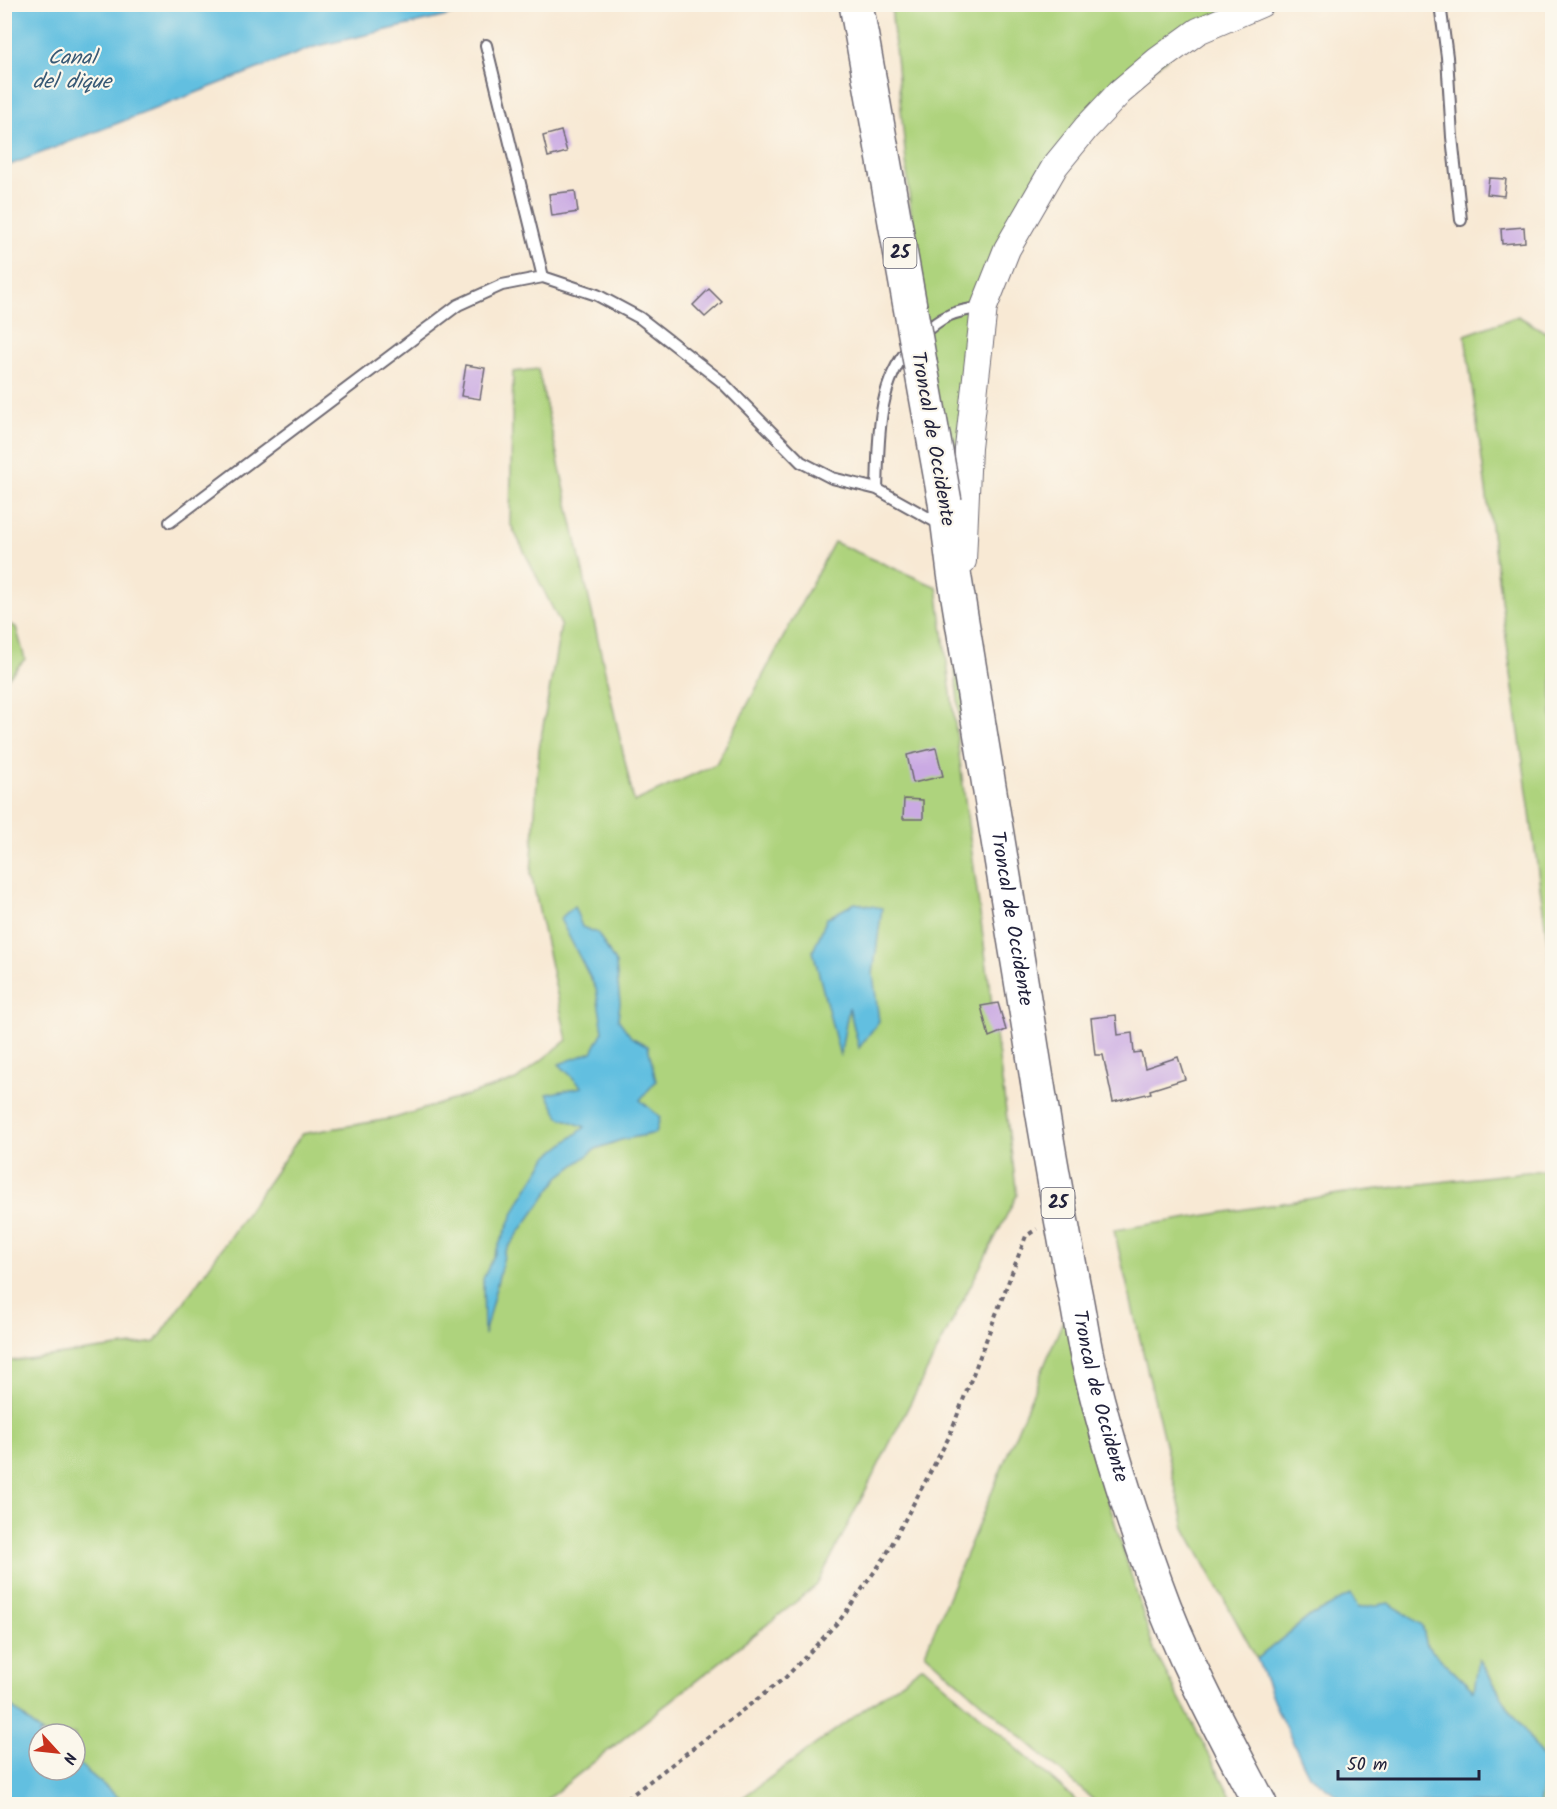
<svg xmlns="http://www.w3.org/2000/svg" width="1557" height="1809" font-family="Kalam,sans-serif">
<style>
.green{fill:#aed37d;stroke:#687a5c;stroke-width:1.5}
.water{fill:#62bfe0;stroke:#42708e;stroke-width:1.5}
.building{fill:#caaae3}
.lines{fill:none;stroke-linecap:round;stroke-linejoin:round}
.service-casing{stroke:#6d6871;stroke-width:14}
.tertiary-casing{stroke:#6d6871;stroke-width:28}
.trunk-casing{stroke:#6d6871;stroke-width:36}
.path{stroke:#6d6871;stroke-width:4;stroke-dasharray:4.5 4.5;stroke-linecap:butt}
.service{stroke:#fff;stroke-width:10}
.tertiary{stroke:#fff;stroke-width:26}
.trunk{stroke:#fff;stroke-width:33}
.trunk-bridge-casing{stroke:#6d6871;stroke-width:36;stroke-linecap:butt}
.trunk-bridge{stroke:#fff;stroke-width:33}
.labels{text-anchor:middle;dominant-baseline:central;stroke-width:4.5;stroke-linejoin:round;paint-order:stroke}
.shield{fill:#fbf7ec;stroke:#636270;stroke-width:1.5}
.shield-label{font-size:18px;font-weight:bold;fill:#22223b}
.street-label{font-size:20px;fill:#22223b;stroke:#fbf7ec}
.water-label{font-size:21px;font-style:italic;fill:#385975;stroke:#fbf7ec}
</style>
<rect width="100%" height="100%" fill="#fbf7ec"/>
<filter id="ink" filterUnits="userSpaceOnUse"><feTurbulence type="fractalNoise" baseFrequency=".0167" numOctaves="2"/><feDisplacementMap in="SourceGraphic" scale="12" xChannelSelector="R" yChannelSelector="G"/><feConvolveMatrix kernelMatrix="1 2 1 2 8 2 1 2 1" color-interpolation-filters="sRGB"/></filter>
<filter id="wash" filterUnits="userSpaceOnUse"><feTurbulence type="fractalNoise" baseFrequency=".008" numOctaves="4" result="noise"/><feDisplacementMap in="SourceGraphic" scale="24" xChannelSelector="R" yChannelSelector="G"/><feGaussianBlur stdDeviation="1.35" result="paint"/><feColorMatrix in="noise" values="0 0 0 0 0 0 0 0 0 0 0 0 0 0 0 0 0 1.4 0 .05"/><feComposite in="paint" operator="in"/></filter>
<g filter="url(#wash)">
<rect width="100%" height="100%" fill="#f8e9d4"/>
<!-- green -->
<path class="green" d="M891 5H1273L1198 31 1086 128 984 307 962 744Z
M1518 316 1552 336V975L1465 335Z
M538 369 634 802 716 764 834 542 937 587 1017 1195 817 1585 541 1804H126L75 1761V1734H43L5 1701 4 1362 156 1342 302 1134 395 1118 516 1080 567 1040 531 874 539 749 561 625 510 523 513 372Z
M5 622 16 627 25 659 5 681Z
M1552 1169V1804H1539L1547 1764 1507 1705 1480 1660 1474 1691 1427 1646 1422 1625 1358 1608 1351 1595 1309 1617 1257 1659 1185 1528 1114 1230 1345 1193Z
M1069 1306 1096 1461 1154 1650 1235 1804H1098L925 1653Z
M923 1666 1080 1804H734Z"/>
<!-- water -->
<path class="water" d="M5 4H480V5L443 17 314 47 5 167Z
M855 903 882 908 873 974 879 1021 859 1048 849 1007 840 1056 813 951 827 918Z
M574 906 582 927 598 933 616 964 620 1003 618 1019 631 1037 648 1046 656 1081 640 1100 660 1117 656 1133 621 1140 596 1149 559 1177 505 1252 484 1335 483 1279 520 1200 547 1157 585 1127 559 1117 547 1094 582 1087 559 1064 592 1052 603 1031 596 989 560 919Z
M1351 1594 1358 1608 1389 1603 1422 1625 1427 1646 1474 1691 1479 1659 1507 1705 1547 1764 1539 1804H1344L1339 1797 1309 1775 1279 1714 1257 1659 1309 1617Z
M5 1701 43 1734H39V1770H75V1761L126 1804H5Z"/>
<g id="blocks">
<!-- building -->
<path class="building" d="M561 131 567 152 548 157 543 136Z
M1489 178 1506 179 1504 196 1487 194Z
M575 191 578 212 552 216 549 194Z
M1524 227 1525 242 1502 244 1501 229Z
M709 289 722 302 705 317 693 305Z
M466 365 485 368 480 399 461 396Z
M936 748 943 776 913 783 907 755Z
M904 799 923 800V819H903Z
M998 1003 1006 1030 989 1037 981 1006Z
M1116 1015 1118 1035 1132 1033 1134 1053 1141 1052 1145 1068 1178 1057 1185 1079 1150 1090 1151 1093 1113 1102 1103 1055H1095L1091 1018Z"/>
</g>
</g>
<g filter="url(#ink)">
<use href="#blocks" fill-opacity="0" stroke="#6d6871" stroke-width="1.5"/>
<g class="lines">
<defs>
<path id="service" d="M1440 4 1447 57 1452 137 1461 220
M486 45 543 277
M921 336C942 315 955 311 984 307
M877 489C879 442 876 385 910 347
M170 522 458 305 502 285 543 277 597 295 640 318 721 381 801 462 832 478 877 489 943 526"/>
<path id="tertiary" d="M963 561 968 448 984 307 1007 249 1055 166 1086 128 1120 92 1158 60 1198 31 1261 4"/>
<g id="trunk">
<path id="s1" d="M945 502 954 573C979 727 1004 881 1030 1035 1043 1119 1058 1204 1074 1288 1079 1311 1082 1334 1087 1357 1105 1434 1129 1510 1156 1584 1183 1660 1223 1733 1260 1804"/>
</g>
</defs>
<!-- service casing -->
<use href="#service" class="service-casing"/>
<!-- tertiary casing -->
<use href="#tertiary" class="tertiary-casing"/>
<!-- trunk casing -->
<use href="#trunk" class="trunk-casing"/>
<!-- path -->
<path class="path" d="M620 1804 786 1677 840 1620 885 1557 949 1437 1026 1236 1037 1229"/>
<!-- service -->
<use href="#service" class="service"/>
<!-- tertiary -->
<use href="#tertiary" class="tertiary"/>
<!-- trunk -->
<use href="#trunk" class="trunk"/>
<defs>
<path id="trunk-bridge" d="M856 4 945 502"/>
</defs>
<!-- trunk-bridge casing -->
<use href="#trunk-bridge" class="trunk-bridge-casing"/>
<!-- trunk-bridge -->
<use href="#trunk-bridge" class="trunk-bridge"/>
</g>
</g>
<g class="labels">
<!-- shield labels -->
<g class="shield">
<rect x="883.5" y="238" width="33" height="30" rx="4.5"/>
<rect x="1041.5" y="1188" width="33" height="30" rx="4.5"/>
</g>
<g class="shield-label">
<text x="900" y="253">25</text>
<text x="1058" y="1203">25</text>
</g>
<!-- street labels -->
<g class="street-label">
<text transform="translate(932 439) rotate(80)">Troncal de Occidente</text>
<text stroke="none"><textPath href="#s1" startOffset="422">Troncal de Occidente</textPath></text>
<text stroke="none"><textPath href="#s1" startOffset="908">Troncal de Occidente</textPath></text>
</g>
<!-- water labels -->
<g class="water-label">
<text x="72" y="58">Canal<tspan x="72" dy="24">del dique</tspan></text>
</g>
</g>
<!-- margin -->
<rect width="1557" height="1809" fill="none" stroke="#fbf7ec" stroke-width="24"/>
<!-- north arrow -->
<g transform="translate(57 1752) rotate(117)"><circle r="28" fill="#fbf7ec" stroke="#a4a2a5" stroke-width="1.5"/>
<path d="M0-4.5L10 22L0 15L-10 22Z" fill="#c8321e"/>
<text y="-9" font-size="16" font-weight="bold" text-anchor="middle" fill="#22223b">N</text>
</g>
<!-- scale -->
<path d="M1338 1770v9h141v-9" fill="none" stroke="#22223b" stroke-width="3"/>
<text x="1347" y="1770" font-size="18" fill="#22223b" stroke="#fbf7ec" stroke-width="4.5" paint-order="stroke">50 m</text>
</svg>
